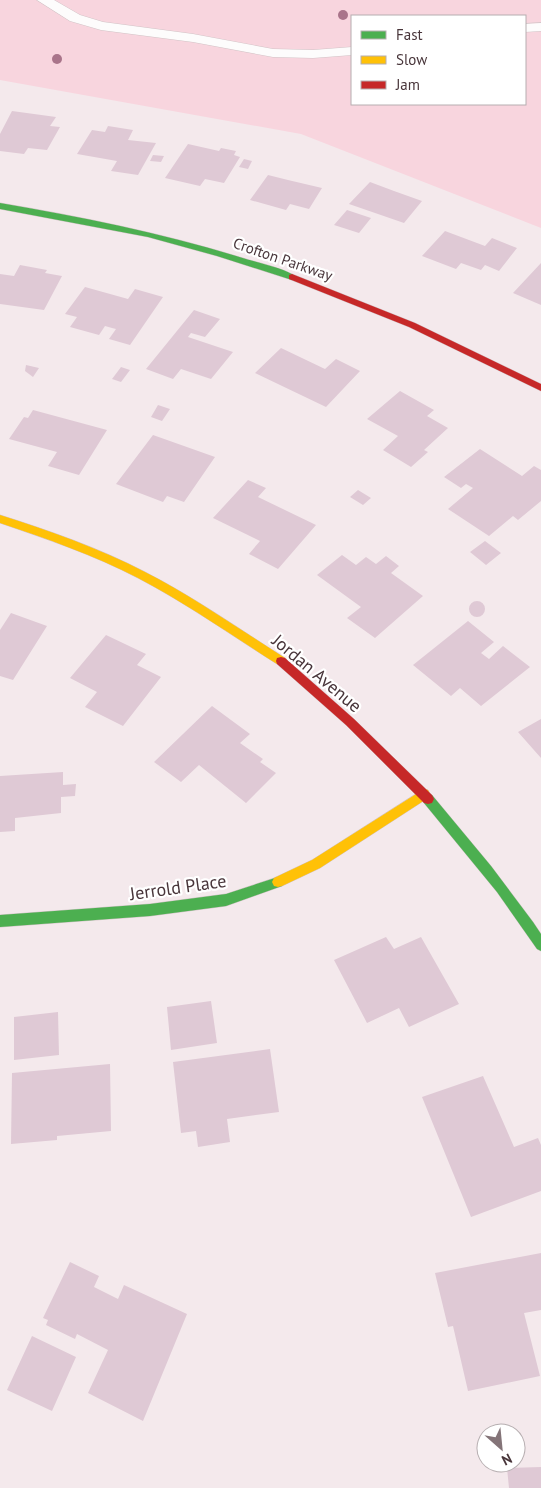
<svg xmlns="http://www.w3.org/2000/svg" width="541" height="1488" font-family="'PT Sans',sans-serif">
<style>
.green{fill:#f8d5de;fill-rule:evenodd}
.building{fill:#dfc9d5}
.lines{fill:none;stroke-linecap:round;stroke-linejoin:round}
.lane-casing{stroke:#d2c4c7;stroke-width:1}
.fast-casing{stroke:#d2c4c7;stroke-width:1}
.slow-casing{stroke:#d2c4c7;stroke-width:1}
.jam-casing{stroke:#d2c4c7;stroke-width:1}
.lane{fill:#fdfcfc;fill-rule:evenodd}
.fast{fill:#4caf50;fill-rule:evenodd}
.slow{fill:#ffc107;fill-rule:evenodd}
.jam{fill:#c62828;fill-rule:evenodd}
.tree{fill:#a9748a}
.labels{text-anchor:middle;dominant-baseline:central;stroke-width:4.5;stroke-linejoin:round;paint-order:stroke}
.far-street-label{font-size:15px;fill:#48353a;stroke:#fff}
.street-label{font-size:18px;fill:#48353a;stroke:#fff}
</style>
<rect width="100%" height="100%" fill="#f4e9ec"/>
<!-- green -->
<path class="green" d="M0 0H541V228L301 134 0 80ZM352 16H525V104H352Z"/>
<!-- building -->
<path class="building" d="M12 111 56 117 50 126 60 127 47 150 28 148 24 154 0 151V134Z
M108 126 133 130 128 140 156 143 138 175 111 171 117 161 77 154 92 130 105 132Z
M188 144 219 151 221 148 236 151 234 155 240 157 224 183 205 179 200 186 165 178Z
M153 155 164 156 161 162 150 161Z
M244 159 252 161 248 169 239 167Z
M268 175 288 180 322 188 309 209 290 204 286 210 250 200Z
M370 182 394 191 422 201 404 223 349 204Z
M347 210 371 218 359 233 334 225Z
M445 231 485 246 492 238 517 248 499 271 485 265 481 270 461 263 456 269 422 256Z
M541 263V305L513 293Z
M20 265 47 270 45 273 62 276 44 310 0 304V274L14 276Z
M85 287 128 299 135 289 163 297 130 345 109 339 116 329 112 328 105 326 99 335 70 327 77 317 65 314Z
M194 310 220 319 205 337 191 333 188 337 233 352 211 379 181 369 173 379 146 369Z
M281 348 325 369 336 359 360 371 326 407 255 373Z
M26 365 39 368 33 377 25 371Z
M121 367 130 370 121 382 112 379Z
M400 391 434 410 427 416 448 428 424 450 428 452 411 467 383 450 398 436 367 419Z
M158 405 170 409 162 421 151 417Z
M33 410 107 430 79 475 48 466 57 452 9 439 24 417 28 418Z
M153 435 215 457 184 502 167 496 163 502 116 484Z
M480 449 522 476 534 466 541 470V501L518 520 513 516 489 536 448 509 473 488 466 484 461 488 444 477Z
M248 480 266 488 258 497 316 525 278 569 249 554 260 541 213 518Z
M358 490 371 498 363 505 350 497Z
M485 541 501 553 486 565 470 552Z
M342 555 356 565 366 557 376 564 386 556 399 566 391 573 423 596 375 638 347 618 361 607 317 575Z
M469 609a8 8 0 1 1 16 0a8 8 0 1 1-16 0Z
M11 613 47 626 13 680 0 676V630Z
M468 621 494 642 481 653 489 659 503 646 530 667 481 706 460 688 451 696 413 665Z
M106 635 146 654 137 665 161 677 123 726 85 707 97 692 70 678Z
M212 706 250 734 240 743 263 759 260 762 276 773 246 803 199 765 181 782 154 762Z
M541 719V758L518 732Z
M63 772V785L76 784 75 796 61 797V813L15 818V831L0 832V776Z
M386 937 394 949 421 937 459 1004 409 1027 399 1008 367 1023 334 960Z
M211 1001 217 1043 171 1050 167 1007Z
M58 1012 59 1055 14 1060V1017Z
M270 1049 279 1112 227 1119 230 1142 198 1147 196 1131 181 1133 173 1062Z
M110 1064 111 1131 57 1136V1140L11 1144 12 1073Z
M483 1076 514 1147 538 1138 541 1145V1191L471 1217 422 1097Z
M541 1253V1310L524 1313 540 1376 468 1391 453 1326 448 1327 435 1273Z
M70 1262 99 1276 94 1287 118 1299 124 1285 187 1314 143 1421 88 1393 108 1350 77 1334 75 1339 46 1325 48 1320 43 1318Z
M32 1336 76 1357 52 1411 7 1390Z
M541 1467V1488H509L507 1468Z"/>
<g class="lines">
<defs>
<path id="lane" d="M37 0H54L80 15 103 22 193 34 273 49 313 50 352 47V55L313 58 273 57 193 42 101 30 70 21Z
M541 23V31L525 32V24Z"/>
<path id="fast" d="M0 203C83 217 166 234 246 259 259 263 287 269 296 277L292 280 217 256 148 237 0 209Z
M428 794 432 795 491 866 533 922 541 934V951L537 949 497 892 424 803 422 799 424 795Z
M278 877 282 878 284 882 282 886 226 906 150 916 0 927V915L150 904 226 894Z"/>
<path id="slow" d="M0 515C50 531 99 548 145 572 194 597 239 629 285 658L286 661 285 664H277C231 635 186 603 138 578 94 555 47 539 0 523Z
M424 789 428 790 430 794 428 798 320 868 282 886 278 887 274 886 272 882 274 878 312 860Z"/>
<path id="jam" d="M292 274 415 323 541 384V391L409 327 289 279V275Z
M281 657 285 658 354 719 432 795 434 799 432 803 428 804 424 803 346 725 277 664 276 661 277 658Z"/>
</defs>
<!-- lane casing -->
<use href="#lane" class="lane-casing"/>
<!-- fast casing -->
<use href="#fast" class="fast-casing"/>
<!-- slow casing -->
<use href="#slow" class="slow-casing"/>
<!-- jam casing -->
<use href="#jam" class="jam-casing"/>
<!-- lane -->
<use href="#lane" class="lane"/>
<!-- fast -->
<use href="#fast" class="fast"/>
<!-- slow -->
<use href="#slow" class="slow"/>
<!-- jam -->
<use href="#jam" class="jam"/>
</g>
<!-- trees -->
<g class="tree">
<circle cx="343" cy="15" r="5"/>
<circle cx="57" cy="59" r="5"/>
</g>
<g class="labels">
<!-- far-street labels -->
<g class="far-street-label">
<text transform="translate(283 259) rotate(19)">Crofton Parkway</text>
</g>
<!-- street labels -->
<g class="street-label">
<text transform="translate(317 673) rotate(40)">Jordan Avenue</text>
<text transform="translate(178 887) rotate(-8)">Jerrold Place</text>
</g>
</g>
<!-- legend -->
<rect x="351" y="15" width="175" height="90" fill="#ffffff" stroke="#b6aeb0"/>
<rect x="361" y="31" width="25" height="8" fill="#4caf50" stroke="#b6aeb0"/>
<text x="396" y="40" font-size="15" fill="#48353a">Fast</text>
<rect x="361" y="56" width="25" height="8" fill="#ffc107" stroke="#b6aeb0"/>
<text x="396" y="65" font-size="15" fill="#48353a">Slow</text>
<rect x="361" y="81" width="25" height="8" fill="#c62828" stroke="#b6aeb0"/>
<text x="396" y="90" font-size="15" fill="#48353a">Jam</text>
<!-- north arrow -->
<g transform="translate(501 1448) rotate(153)"><circle r="24" fill="#ffffff" stroke="#b6aeb0"/>
<path d="M0-4L9 19L0 12L-9 19Z" fill="#847478"/>
<text y="-8" font-size="14" font-weight="bold" text-anchor="middle" fill="#48353a">N</text>
</g>
</svg>
